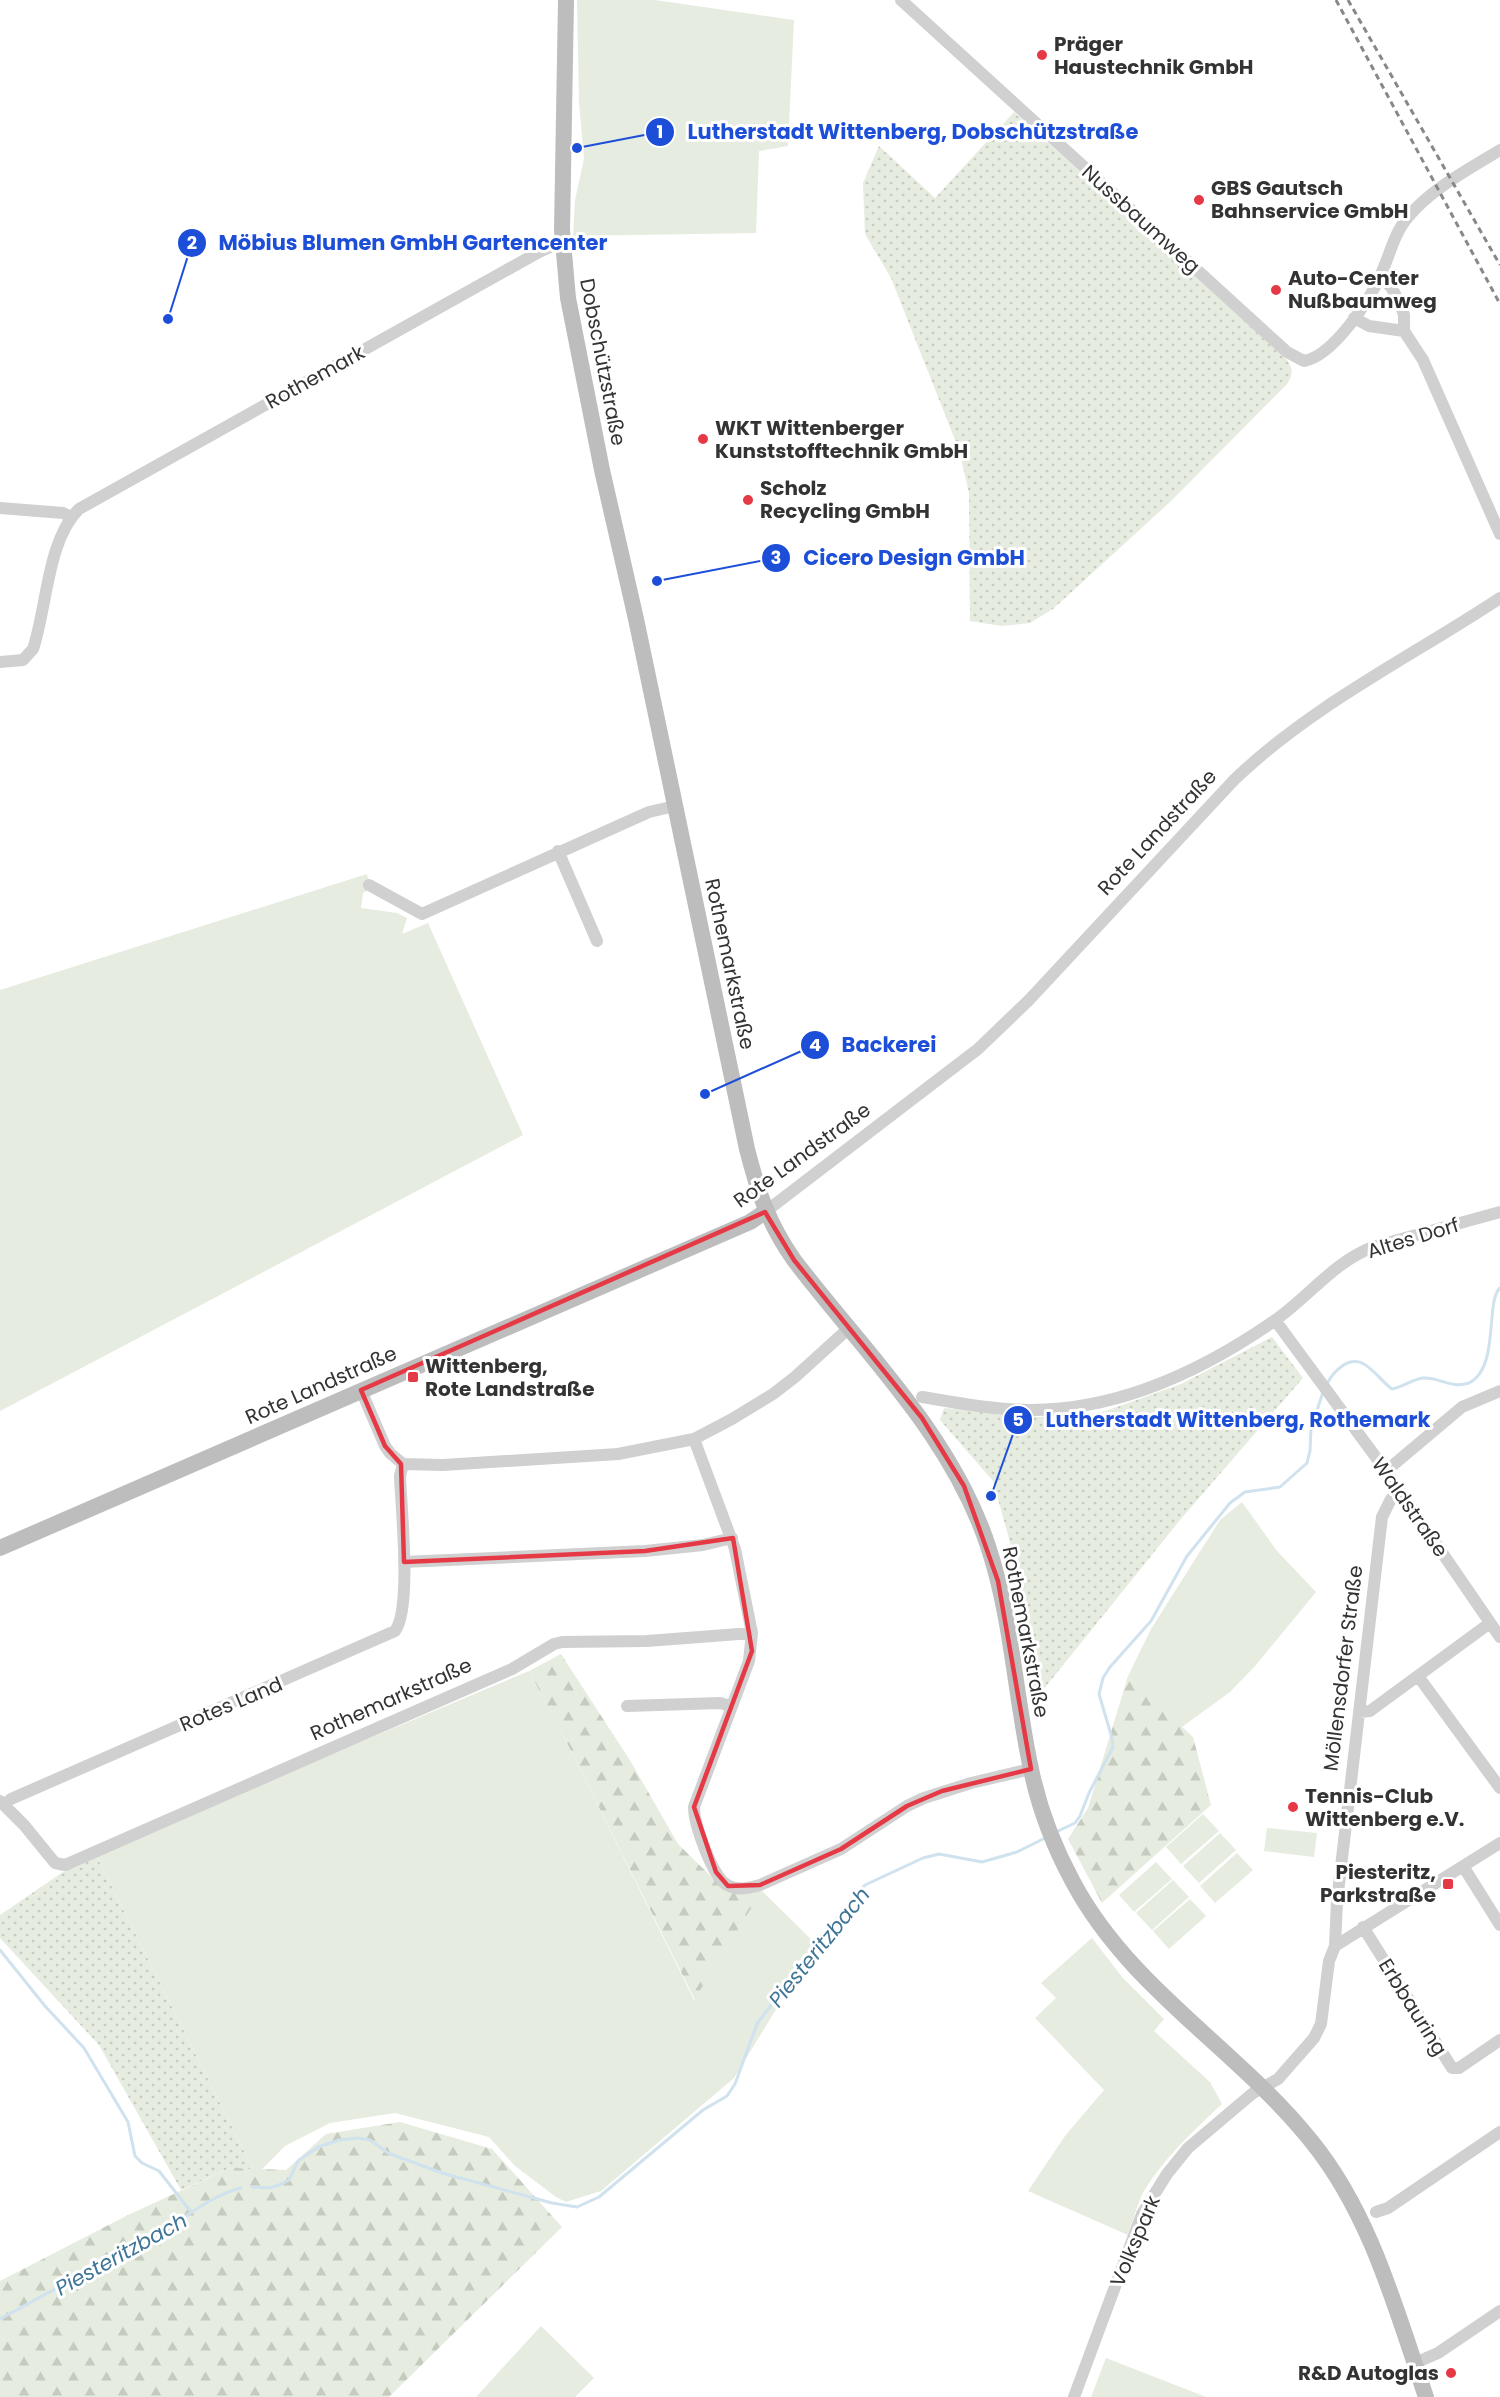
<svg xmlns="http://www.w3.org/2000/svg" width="1500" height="2397" font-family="Poppins,sans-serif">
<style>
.grass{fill:url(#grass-dots)}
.forest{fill:url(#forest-firs)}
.garden{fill:#e6ecdf}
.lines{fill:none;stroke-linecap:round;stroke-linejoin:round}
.stream{stroke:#cfe2ee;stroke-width:3}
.street{stroke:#d0d0d0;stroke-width:12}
.secondary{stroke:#bdbdbd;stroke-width:16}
.rail{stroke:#888;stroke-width:3;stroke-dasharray:6 4.5;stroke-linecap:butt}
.marked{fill:none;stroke:#e63946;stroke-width:4.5;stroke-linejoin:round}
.poi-dot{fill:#e63946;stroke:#fff;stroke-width:2}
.labels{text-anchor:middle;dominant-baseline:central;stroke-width:6;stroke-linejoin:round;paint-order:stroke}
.poi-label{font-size:20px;font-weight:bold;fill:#333;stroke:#fff;text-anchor:start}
.street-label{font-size:20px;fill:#333;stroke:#fff}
.water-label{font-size:21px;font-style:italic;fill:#3f7597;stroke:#fff}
.leader{fill:none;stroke:#1d4ed8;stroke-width:2}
.callout-dot{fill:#1d4ed8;stroke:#fff;stroke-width:2}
.mark-label{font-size:18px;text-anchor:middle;font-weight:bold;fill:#fff}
.callout-label{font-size:21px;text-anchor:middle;font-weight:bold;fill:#1d4ed8;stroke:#fff;stroke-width:6;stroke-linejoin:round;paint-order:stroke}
</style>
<defs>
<pattern id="grass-dots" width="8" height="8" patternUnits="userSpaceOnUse" patternTransform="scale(1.5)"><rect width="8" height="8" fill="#e6ecdf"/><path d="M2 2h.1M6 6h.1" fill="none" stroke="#c6cbc0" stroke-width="1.8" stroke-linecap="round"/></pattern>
<pattern id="forest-firs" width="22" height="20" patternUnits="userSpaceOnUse" patternTransform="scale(1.5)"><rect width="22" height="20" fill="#e6ecdf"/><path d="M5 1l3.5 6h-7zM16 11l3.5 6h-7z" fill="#c6cbc0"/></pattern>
</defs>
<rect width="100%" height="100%" fill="#fff"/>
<!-- grass -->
<path class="grass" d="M1014 112 1130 217C1134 230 1143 236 1156 240L1287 360C1293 368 1293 374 1288 383L1170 502 1053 609 1030 623 1002 626 970 621 969 493 959 450 891 278 865 234 863 183 879 146 935 198Z
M1272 1337 1303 1378 1180 1520 1039 1695 1029 1691 1013 1553 993 1481 940 1420 944 1408 1038 1417 1100 1413 1181 1384Z
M97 1857 256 2175 230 2168 181 2190 99 2045 0 1938V1915L63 1872Z"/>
<!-- forest -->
<path class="forest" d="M561 1654 631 1762 678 1844 726 1891H762L695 2000 572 1753 529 1671Z
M1128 1676 1193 1737 1211 1805 1102 1903 1068 1839 1088 1808Z
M400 2122 492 2149 562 2227 389 2397H0V2281L128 2215 230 2168 286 2170 326 2134Z"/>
<!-- garden -->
<path class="garden" d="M577 0H655L794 20 788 146 759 151 756 233 573 236 575 200 584 159 579 102Z
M367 874 370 889 363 893 361 908 397 913 407 918 402 934 428 923 523 1135 0 1411V990Z
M1242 1502 1277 1551 1316 1592 1256 1665 1230 1692 1182 1727 1128 1676 1151 1629 1220 1520Z
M529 1671 572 1753 694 2000 762 1891 816 1944 734 2078 601 2191 566 2202 556 2197 515 2166 489 2137 395 2113 330 2123 285 2146 256 2175 97 1857 311 1763Z
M1203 1814 1219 1831 1181 1864 1166 1847Z
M1267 1828 1317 1833 1314 1857 1264 1851Z
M1220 1833 1236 1850 1199 1883 1183 1866Z
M1237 1853 1253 1870 1215 1903 1200 1886Z
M1156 1862 1172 1879 1134 1912 1119 1895Z
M1173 1880 1189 1897 1152 1930 1136 1913Z
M1190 1899 1206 1916 1169 1949 1153 1931Z
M1092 1938 1122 1977 1164 2019 1154 2031 1210 2082 1222 2104C1194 2130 1164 2158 1144 2191 1137 2204 1133 2221 1128 2235L1028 2191 1065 2136 1104 2090 1035 2018 1056 1998 1041 1983Z
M541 2326 594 2378 575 2397H476Z
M1106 2358 1206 2397H1091Z"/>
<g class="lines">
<!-- stream -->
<path class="stream" d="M1327 1384C1333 1372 1347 1357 1362 1363 1373 1368 1382 1382 1392 1389 1403 1387 1413 1379 1423 1378 1439 1377 1452 1389 1469 1383 1500 1368 1485 1301 1500 1288
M1056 1832 1075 1823 1080 1816 1089 1793 1113 1747 1112 1738 1099 1694 1103 1678 1110 1667 1151 1621 1187 1556 1230 1503 1245 1492 1280 1487 1307 1463 1310 1451 1311 1429 1323 1392
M0 1950 45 2006 84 2048 128 2122 135 2156 142 2163 159 2171 191 2212
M252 2187 270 2188 279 2185 289 2180 298 2161 318 2147 339 2140 359 2138 370 2140 388 2153 442 2173 552 2203 577 2207 599 2197 703 2110 727 2096 735 2084 757 2024 820 1939 865 1885 923 1858 939 1854 982 1862 1017 1852 1045 1838
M0 2319 171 2226C192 2212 216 2194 241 2188"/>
<!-- street -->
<path class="street" d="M901 0 1287 352 1304 361C1333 356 1370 300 1381 274 1390 255 1394 233 1408 217 1431 189 1469 169 1500 150
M1380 276 1391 287 1400 303 1404 315V331L1423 360 1500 534
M1354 318 1369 326 1404 331
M0 508 63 513 71 517
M0 662 23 660 33 649C47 608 47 540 79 509L539 252 552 246 563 245
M558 851 597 941
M369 885 422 914 649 812 675 806
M765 1212 978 1049 1029 1000 1234 780C1312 705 1411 657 1500 598
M1275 1320 1386 1471 1500 1637
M922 1397C958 1403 995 1410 1031 1410 1120 1410 1202 1371 1274 1321 1309 1297 1335 1260 1376 1246L1500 1212
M694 1439 735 1549 752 1633 749 1661 694 1807C694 1824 712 1876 727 1885 738 1891 749 1888 760 1885L841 1849 907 1806 924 1798 971 1783 1031 1769
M403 1464 443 1465 618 1454 694 1439 732 1419 773 1394 795 1377 849 1328
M1386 1471 1462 1407 1500 1391
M404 1562 645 1551 703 1545 732 1538
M1418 1676 1500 1788
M627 1706 720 1703 731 1706
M1359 1712 1370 1711 1490 1623
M0 1801 24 1825 55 1863 65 1865 512 1669 554 1644 562 1642 647 1641 752 1633
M4 1805 11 1799 395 1631C412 1609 401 1507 400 1476L403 1464 390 1453 385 1446 361 1390
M1463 1866 1500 1925
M1363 1927 1452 2068H1459L1500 2040
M1335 1946 1500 1843
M1376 2212 1388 2208 1413 2191 1500 2132
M1415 2363 1438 2353 1500 2311
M1074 2397 1142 2214 1167 2174 1188 2148 1253 2093 1278 2079 1314 2038 1321 2024 1329 1961 1335 1946 1337 1901 1382 1517 1391 1499 1400 1492"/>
<!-- secondary -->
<path class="secondary" d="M566 0 562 230 568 298 602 470 636 619 747 1149C758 1192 768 1223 794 1260 864 1352 951 1434 988 1546 1012 1618 1015 1696 1031 1769 1039 1808 1054 1847 1073 1882 1130 1989 1238 2049 1312 2142 1371 2215 1396 2310 1426 2397
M0 1548 750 1222 765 1212"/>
<!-- rail -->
<path class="rail" d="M1336 0 1500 304
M1348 0 1500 265"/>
</g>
<!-- marked area -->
<path class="marked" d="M765 1212 794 1260 922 1418 964 1486 998 1581 1031 1769 942 1791 907 1806 841 1849 760 1885 728 1886 716 1872 694 1807 752 1651 733 1538 645 1551 404 1562 401 1464 385 1446 361 1390Z"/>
<!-- markers -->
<g class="poi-dot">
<circle cx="1042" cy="55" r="6"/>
<circle cx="1199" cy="200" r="6"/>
<circle cx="1276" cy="290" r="6"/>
<circle cx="703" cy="439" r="6"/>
<circle cx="748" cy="500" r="6"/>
<rect x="407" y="1371" width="12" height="12" rx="3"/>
<circle cx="1293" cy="1807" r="6"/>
<rect x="1442" y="1878" width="12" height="12" rx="3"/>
<circle cx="1451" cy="2373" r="6"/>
</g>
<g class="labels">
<!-- poi labels -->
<g class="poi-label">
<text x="1054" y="44">Präger<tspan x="1054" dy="23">Haustechnik GmbH</tspan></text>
<text x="1211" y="188">GBS Gautsch<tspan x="1211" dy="23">Bahnservice GmbH</tspan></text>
<text x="1288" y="278">Auto-Center<tspan x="1288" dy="23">Nußbaumweg</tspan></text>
<text x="715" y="428">WKT Wittenberger<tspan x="715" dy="23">Kunststofftechnik GmbH</tspan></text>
<text x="760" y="488">Scholz<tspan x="760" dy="23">Recycling GmbH</tspan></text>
<text x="425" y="1366">Wittenberg,<tspan x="425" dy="23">Rote Landstraße</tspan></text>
<text x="1305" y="1796">Tennis-Club<tspan x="1305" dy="23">Wittenberg e.V.</tspan></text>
<text x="1436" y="1872" text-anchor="end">Piesteritz,<tspan x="1436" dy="23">Parkstraße</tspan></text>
<text x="1439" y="2373" text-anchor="end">R&amp;D Autoglas</text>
</g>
<!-- street labels -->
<g class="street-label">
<text transform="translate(1141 219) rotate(42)">Nussbaumweg</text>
<text transform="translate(603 362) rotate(79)">Dobschützstraße</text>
<text transform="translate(315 377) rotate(-29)">Rothemark</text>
<text transform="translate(1157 832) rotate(-47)">Rote Landstraße</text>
<text transform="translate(730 964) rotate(78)">Rothemarkstraße</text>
<text transform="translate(802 1155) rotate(-36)">Rote Landstraße</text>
<text transform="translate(1413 1238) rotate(-17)">Altes Dorf</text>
<text transform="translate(321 1385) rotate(-24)">Rote Landstraße</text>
<text transform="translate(1410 1507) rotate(55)">Waldstraße</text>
<text transform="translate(1026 1632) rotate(79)">Rothemarkstraße</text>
<text transform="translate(1343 1668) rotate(-83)">Möllensdorfer Straße</text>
<text transform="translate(391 1699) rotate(-24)">Rothemarkstraße</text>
<text transform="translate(231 1704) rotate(-23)">Rotes Land</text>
<text transform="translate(1413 2007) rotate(58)">Erbbauring</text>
<text transform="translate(1135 2241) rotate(-67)">Volkspark</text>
</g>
<!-- water labels -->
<g class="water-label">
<text transform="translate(819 1947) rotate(-51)">Piesteritzbach</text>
<text transform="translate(121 2254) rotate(-29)">Piesteritzbach</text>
</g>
</g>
<!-- callouts -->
<path class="leader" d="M577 148L660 132M168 319L192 243M657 581L776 558M705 1094L815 1045M991 1496L1018 1420"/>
<g class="callout-dot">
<circle cx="577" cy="148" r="6"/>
<circle cx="168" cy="319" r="6"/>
<circle cx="657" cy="581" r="6"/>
<circle cx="705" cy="1094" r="6"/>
<circle cx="991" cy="1496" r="6"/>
<circle cx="660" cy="132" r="15"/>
<circle cx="192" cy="243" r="15"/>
<circle cx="776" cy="558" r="15"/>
<circle cx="815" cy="1045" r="15"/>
<circle cx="1018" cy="1420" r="15"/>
</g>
<g class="mark-label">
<text x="660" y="138">1</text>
<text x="192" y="249">2</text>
<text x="776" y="564">3</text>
<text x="815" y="1051">4</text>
<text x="1018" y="1426">5</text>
</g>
<g class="callout-label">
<text x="913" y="139">Lutherstadt Wittenberg, Dobschützstraße</text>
<text x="413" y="250">Möbius Blumen GmbH Gartencenter</text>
<text x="914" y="565">Cicero Design GmbH</text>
<text x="889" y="1052">Backerei</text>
<text x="1238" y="1427">Lutherstadt Wittenberg, Rothemark</text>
</g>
</svg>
